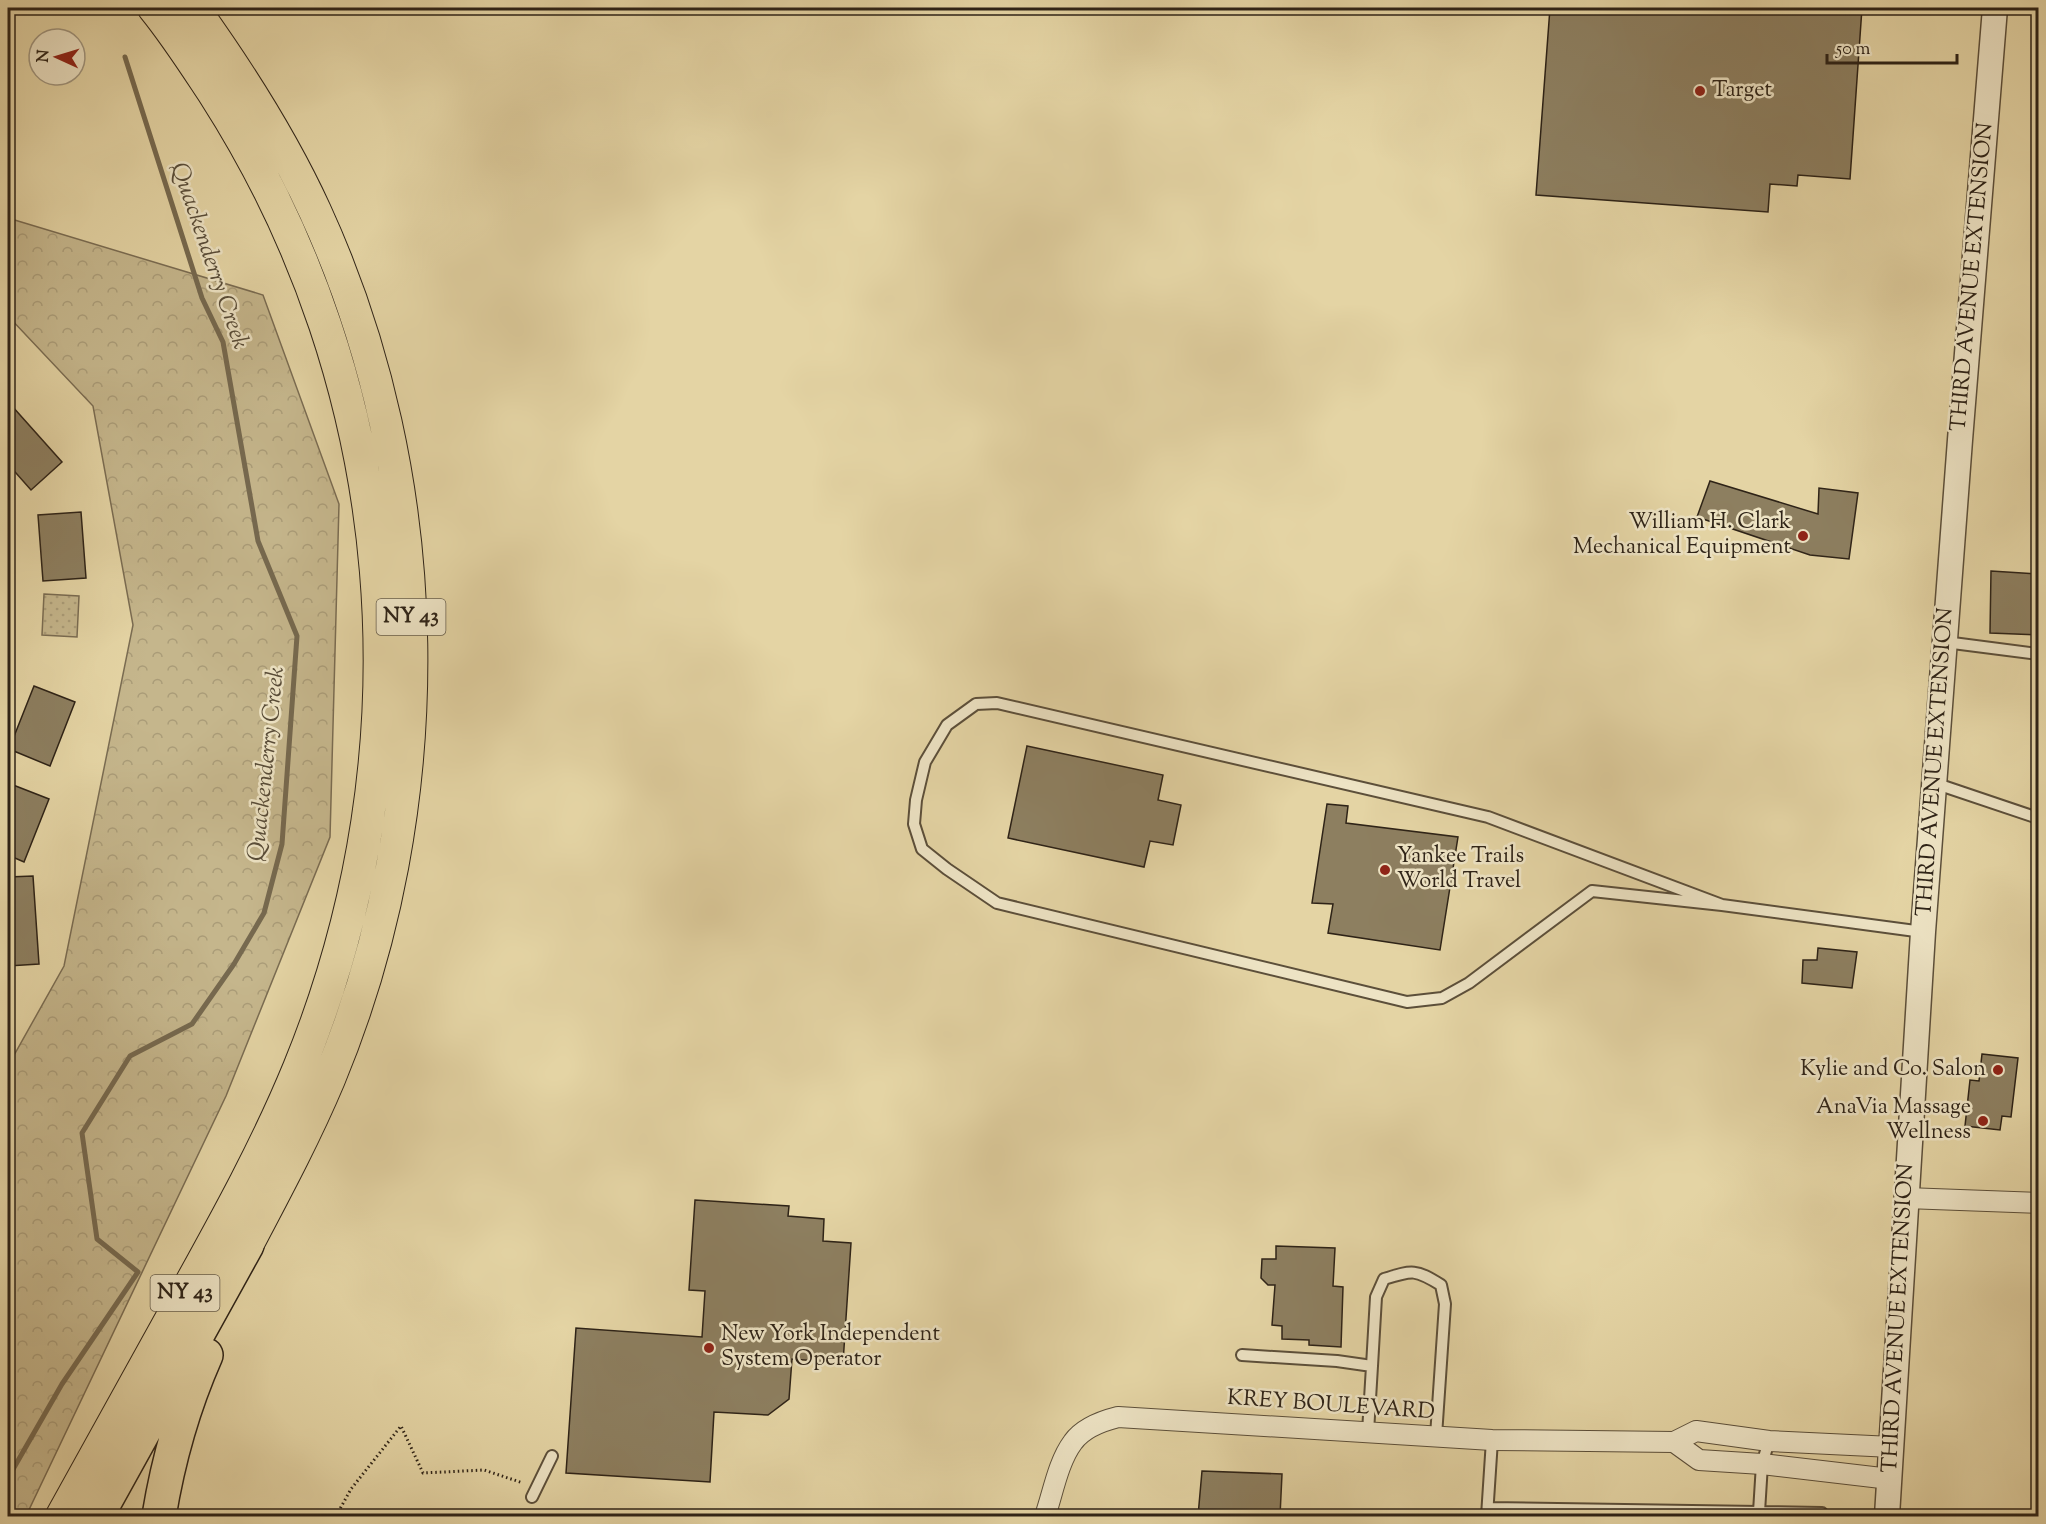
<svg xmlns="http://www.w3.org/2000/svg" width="2046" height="1524" font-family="'Sorts Mill Goudy',serif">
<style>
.grass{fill:url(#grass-dots);stroke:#7a6c52;stroke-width:1.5}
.forest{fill:url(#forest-crowns);stroke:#7a6c52;stroke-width:1.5}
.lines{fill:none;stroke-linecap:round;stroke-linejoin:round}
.stream{stroke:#76694f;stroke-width:5}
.building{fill:#8d7f60;stroke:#2e2317;stroke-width:1.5}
.service-casing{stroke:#5c4f3a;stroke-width:14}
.minor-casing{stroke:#5c4f3a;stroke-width:22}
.tertiary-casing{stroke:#5c4f3a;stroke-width:27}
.primary-casing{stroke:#2e2317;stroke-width:34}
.motorway-casing{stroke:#2e2317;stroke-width:36}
.path{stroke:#2e2317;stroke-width:3;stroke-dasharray:1.5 3;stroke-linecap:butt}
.service{stroke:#ede3c4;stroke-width:10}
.minor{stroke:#ede3c4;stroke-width:20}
.tertiary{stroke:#ede3c4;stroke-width:24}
.primary{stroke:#e4d4a4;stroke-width:32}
.motorway{stroke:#e4d4a4;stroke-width:33}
.poi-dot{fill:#8f2418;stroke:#ede3c4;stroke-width:2}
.labels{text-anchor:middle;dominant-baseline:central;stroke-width:5;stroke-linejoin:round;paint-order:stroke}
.shield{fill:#ede3c4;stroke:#675d4b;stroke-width:1.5}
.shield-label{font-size:21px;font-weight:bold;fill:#2e2317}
.poi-label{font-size:22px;fill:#2e2317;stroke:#ede3c4;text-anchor:start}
.street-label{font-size:22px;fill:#2e2317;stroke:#ede3c4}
.water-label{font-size:24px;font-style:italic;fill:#584c38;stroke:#ede3c4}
</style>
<defs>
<pattern id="grass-dots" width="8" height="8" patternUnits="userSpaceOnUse" patternTransform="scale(1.5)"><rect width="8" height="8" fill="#c5b68c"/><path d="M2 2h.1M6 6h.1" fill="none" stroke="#aa9c78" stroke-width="1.8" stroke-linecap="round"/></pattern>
<pattern id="forest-crowns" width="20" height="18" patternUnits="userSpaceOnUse" patternTransform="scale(1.5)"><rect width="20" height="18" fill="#c5b68c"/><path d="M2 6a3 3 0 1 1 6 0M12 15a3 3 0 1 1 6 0" fill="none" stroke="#aa9c78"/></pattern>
</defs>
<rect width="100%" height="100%" fill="#e4d4a4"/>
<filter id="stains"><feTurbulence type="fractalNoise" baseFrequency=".00333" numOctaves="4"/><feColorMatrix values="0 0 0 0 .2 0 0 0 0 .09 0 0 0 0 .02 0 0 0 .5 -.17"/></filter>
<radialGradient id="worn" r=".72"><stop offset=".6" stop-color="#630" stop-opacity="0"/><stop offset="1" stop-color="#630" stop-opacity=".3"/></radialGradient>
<!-- grass -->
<path class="grass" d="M44 594 79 596 77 637 42 635Z"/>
<!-- forest -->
<path class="forest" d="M8 218 263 295 339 504 330 837 226 1096 26 1516H8V1066L64 966 133 625 93 406 8 316Z"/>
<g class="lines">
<!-- stream -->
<path class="stream" d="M8 1478 62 1384 138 1272 97 1239 82 1133 130 1056 192 1024 234 964 264 913 282 844 297 636 258 541 223 342 202 298 125 57"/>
</g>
<!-- building -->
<path class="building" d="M1550 8H1862L1850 179 1798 175 1797 186 1770 184 1768 212 1536 195Z
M12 406 62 462 31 490 8 464V410Z
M1710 481 1818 514 1819 488 1858 493 1849 559 1810 555 1697 517Z
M81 512 86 578 43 581 38 515Z
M1991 571 2038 574V635L1990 633Z
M34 686 75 702 50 766 9 749Z
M1027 746 1163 775 1158 800 1181 805 1173 845 1150 841 1144 867 1008 838Z
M8 783 49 799 24 862 8 855Z
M1327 804 1348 806 1346 823 1458 837 1440 950 1328 933 1333 904 1312 903Z
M33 876 39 964 8 966V877Z
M1818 948 1857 952 1852 988 1802 983 1803 960H1817Z
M1982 1054 2018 1058 2011 1117 2002 1116 2000 1130 1965 1126 1970 1080 1979 1081Z
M695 1200 789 1206 788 1216 824 1219 823 1241 851 1243 843 1363 792 1359 789 1399 768 1415 714 1412 710 1482 566 1473 576 1328 702 1337 705 1291 689 1290Z
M1276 1246 1335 1248 1333 1286 1343 1287 1341 1347 1309 1345V1340L1282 1339V1326L1272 1325 1275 1285H1268L1261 1278 1262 1259H1276Z
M1202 1471 1282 1474 1280 1516H1198Z"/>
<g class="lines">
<defs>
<path id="service" d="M1945 642 2038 654
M1934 783 2038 818
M1722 905 1592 891 1469 983 1442 998 1407 1002 997 903 947 869 922 849 914 824 916 800 925 762 947 725 976 704 997 703 1488 817 1722 905 1923 932
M1242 1355 1337 1361 1372 1366 1368 1432
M1372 1366 1376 1297 1384 1279C1413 1270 1415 1269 1441 1285L1445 1304 1436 1436
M532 1497 552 1456
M1488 1508 1759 1512 1762 1464 1769 1441
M1759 1512 1822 1513
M1487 1516 1492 1440"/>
<path id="minor" d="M1906 1198 2038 1203
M1674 1442 1699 1460 1762 1464 1890 1479
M1045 1516C1053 1493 1058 1462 1073 1442 1083 1428 1102 1421 1118 1417L1492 1440 1674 1442 1696 1431 1769 1441 1892 1447"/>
<path id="tertiary" d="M1887 1516 1923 932 1960 440 1995 8"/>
<path id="primary" d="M193 8C239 72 282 139 315 211 439 481 443 805 329 1079 305 1136 276 1190 247 1245
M62 1516C103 1442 144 1368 185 1294 226 1220 267 1146 299 1068 430 749 401 385 215 95 195 65 176 35 154 8"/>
<path id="motorway" d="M97 1516 247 1245
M159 1516C168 1461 183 1407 206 1355"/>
</defs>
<!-- service casing -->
<use href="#service" class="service-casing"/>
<!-- minor casing -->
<use href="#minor" class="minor-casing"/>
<!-- tertiary casing -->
<use href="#tertiary" class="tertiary-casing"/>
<!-- primary casing -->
<use href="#primary" class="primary-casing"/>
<!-- motorway casing -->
<use href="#motorway" class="motorway-casing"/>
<!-- path -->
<path class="path" d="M336 1516 351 1489 401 1426 423 1473 484 1470 523 1483"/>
<!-- service -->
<use href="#service" class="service"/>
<!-- minor -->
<use href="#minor" class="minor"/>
<!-- tertiary -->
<use href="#tertiary" class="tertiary"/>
<!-- primary -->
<use href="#primary" class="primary"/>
<!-- motorway -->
<use href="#motorway" class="motorway"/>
</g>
<!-- markers -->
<g class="poi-dot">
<circle cx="1700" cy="91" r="6"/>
<circle cx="1803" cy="536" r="6"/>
<circle cx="1385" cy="870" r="6"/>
<circle cx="1998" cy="1070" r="6"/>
<circle cx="1983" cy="1121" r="6"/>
<circle cx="709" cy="1348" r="6"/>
</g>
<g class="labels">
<!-- shield labels -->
<g class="shield">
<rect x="376.5" y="599" width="69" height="36" rx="4.5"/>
<rect x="150.5" y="1275" width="69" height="36" rx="4.5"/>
</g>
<g class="shield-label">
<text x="411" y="617">NY 43</text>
<text x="185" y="1293">NY 43</text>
</g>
<!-- poi labels -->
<g class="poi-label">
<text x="1712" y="91">Target</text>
<text x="1791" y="523" text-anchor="end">William H. Clark<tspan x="1791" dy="25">Mechanical Equipment</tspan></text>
<text x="1397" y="857">Yankee Trails<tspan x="1397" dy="25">World Travel</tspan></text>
<text x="1986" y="1070" text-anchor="end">Kylie and Co. Salon</text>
<text x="1971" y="1108" text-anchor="end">AnaVia Massage<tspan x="1971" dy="25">Wellness</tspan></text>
<text x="721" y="1335">New York Independent<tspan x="721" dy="25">System Operator</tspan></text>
</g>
<!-- street labels -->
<g class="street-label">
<text transform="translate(1973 277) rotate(-85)">THIRD AVENUE EXTENSION</text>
<text transform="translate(1936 762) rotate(-86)">THIRD AVENUE EXTENSION</text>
<text transform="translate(1899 1318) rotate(-87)">THIRD AVENUE EXTENSION</text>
<text transform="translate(1331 1406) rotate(4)">KREY BOULEVARD</text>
</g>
<!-- water labels -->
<g class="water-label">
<text transform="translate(209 256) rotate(71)">Quackenderry Creek</text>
<text transform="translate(267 764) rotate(-84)">Quackenderry Creek</text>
</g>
</g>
<!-- margin -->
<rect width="2046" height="1524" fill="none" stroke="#e4d4a4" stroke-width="30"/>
<rect x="9" y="9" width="2028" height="1506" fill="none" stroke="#2e2317" stroke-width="3"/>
<rect x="15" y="15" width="2016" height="1494" fill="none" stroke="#2e2317" stroke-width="1.5"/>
<!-- north arrow -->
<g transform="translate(57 57) rotate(274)"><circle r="28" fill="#ede3c4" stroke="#a1967f" stroke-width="1.5"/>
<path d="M0-4.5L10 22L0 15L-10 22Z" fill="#8f2418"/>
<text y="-9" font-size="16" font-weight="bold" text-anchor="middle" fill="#2e2317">N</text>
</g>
<!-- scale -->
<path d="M1827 54v9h130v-9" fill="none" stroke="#2e2317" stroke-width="3"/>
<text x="1836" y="54" font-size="18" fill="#2e2317" stroke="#ede3c4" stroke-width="4.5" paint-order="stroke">50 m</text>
<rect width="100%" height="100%" filter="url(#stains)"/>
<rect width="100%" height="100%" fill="url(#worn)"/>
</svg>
